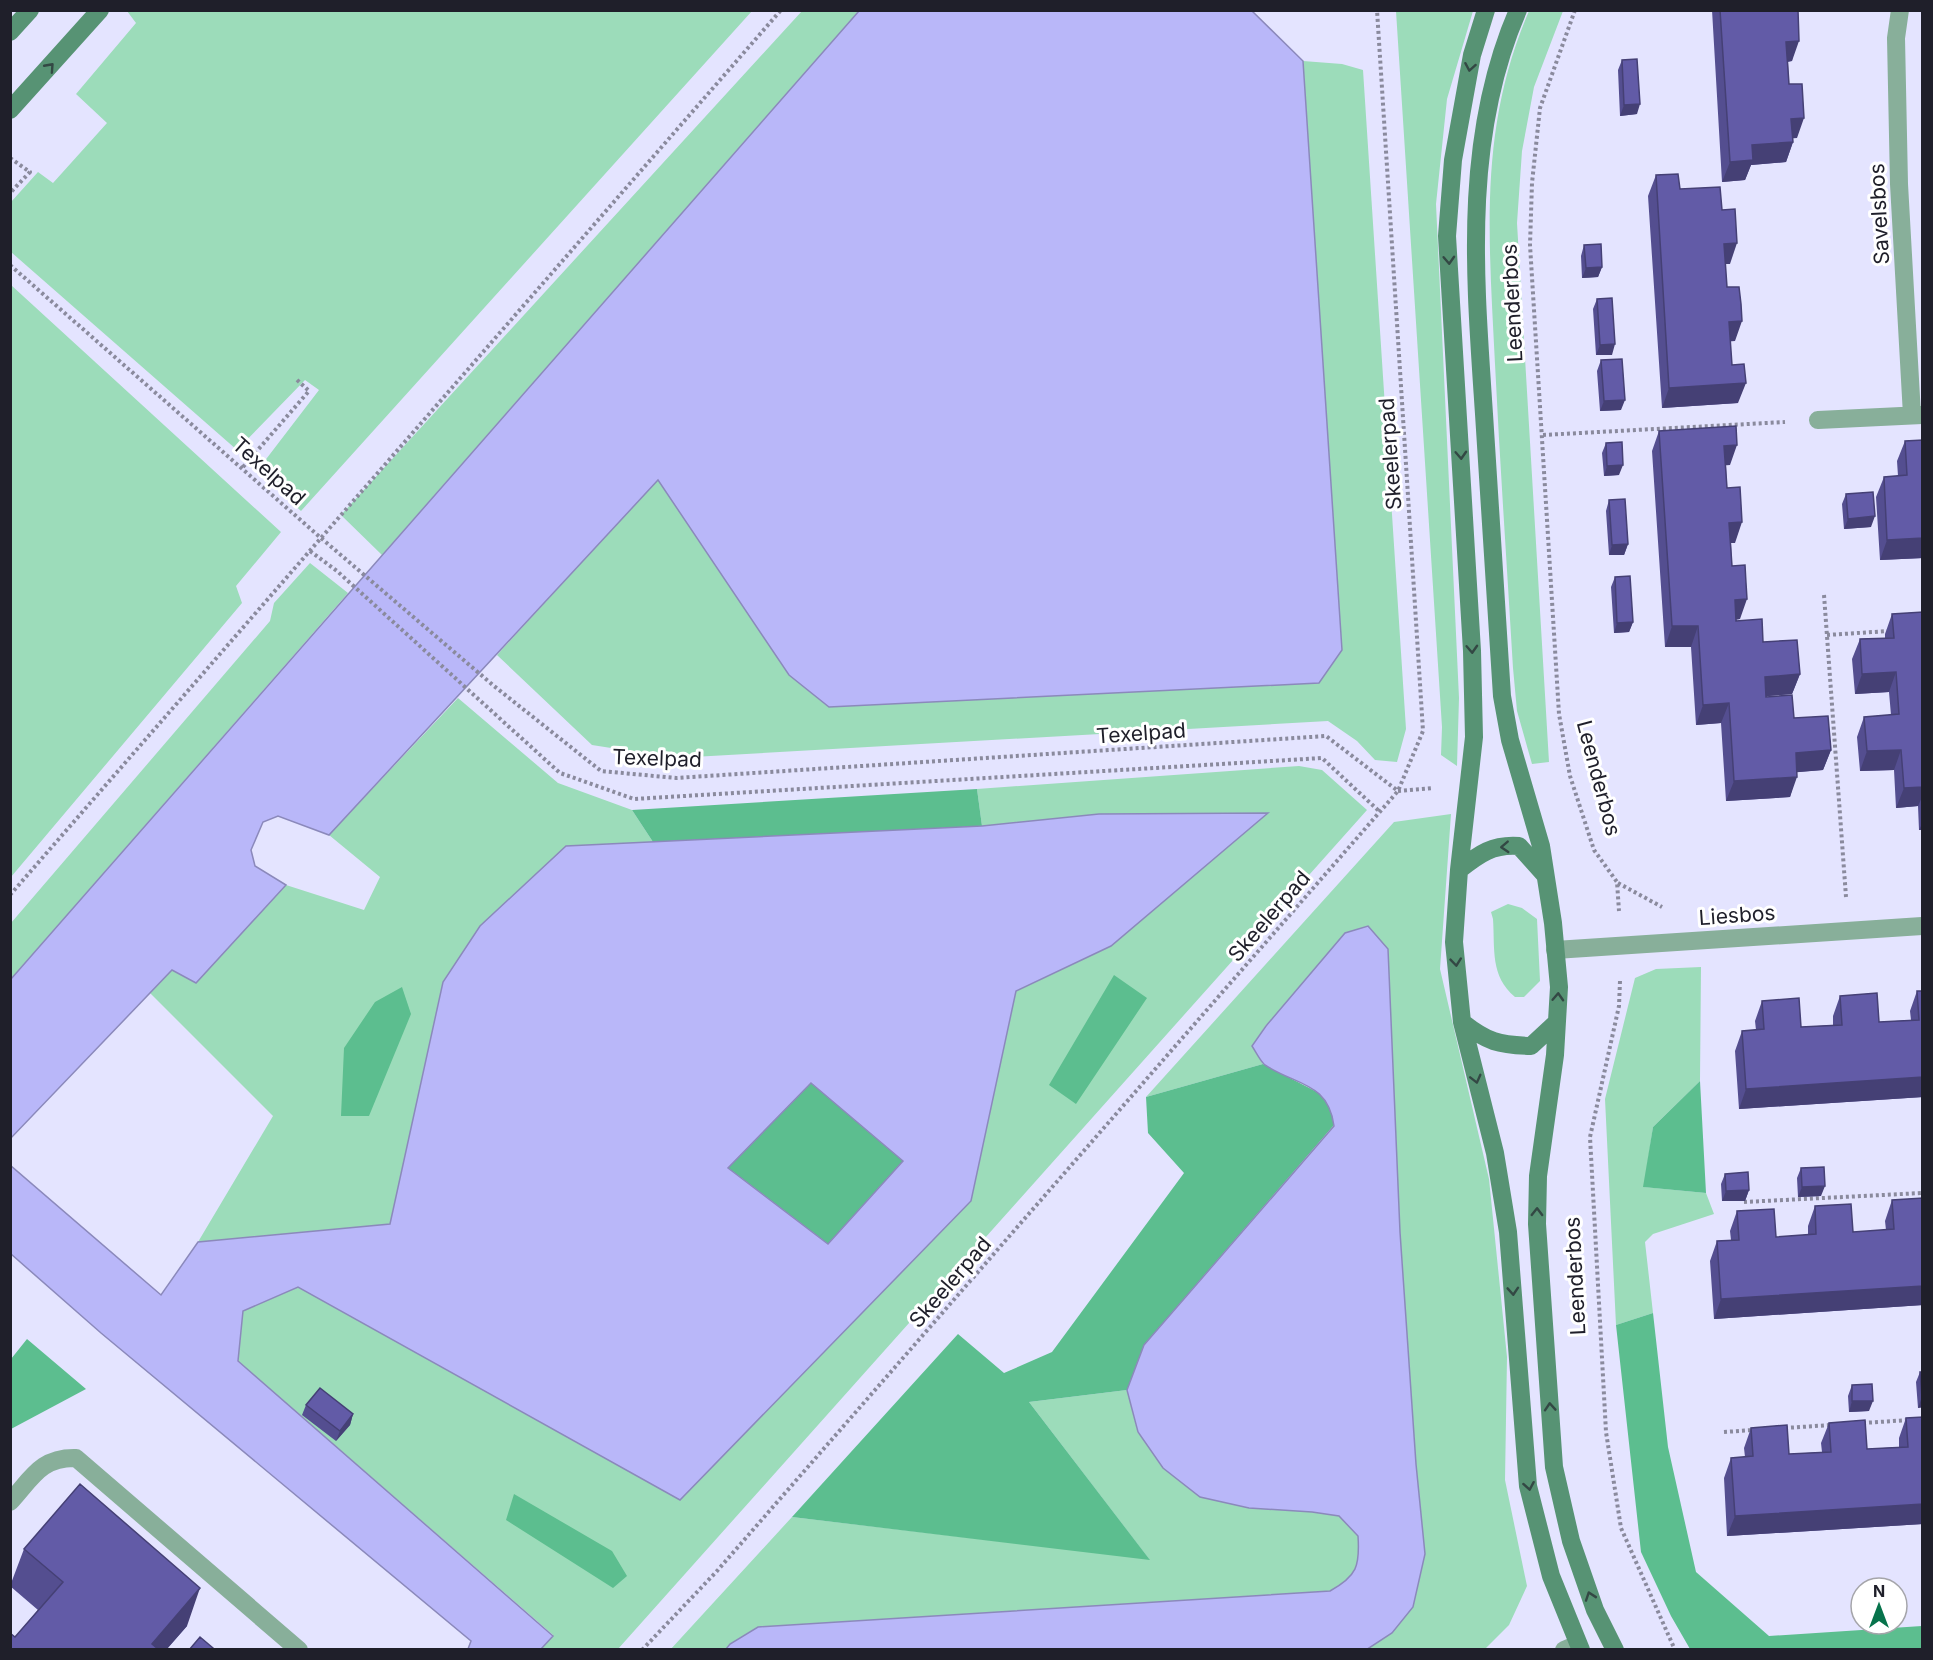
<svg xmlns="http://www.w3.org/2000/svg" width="1933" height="1660" font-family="Inter,sans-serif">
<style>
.green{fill:#9cdcba}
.forest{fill:#5cbe8f}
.water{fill:#b9b7f9;stroke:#8b89bb;stroke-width:1.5;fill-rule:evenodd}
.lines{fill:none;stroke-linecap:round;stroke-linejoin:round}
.path{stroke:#8a8a9d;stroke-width:4;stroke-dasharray:3 3;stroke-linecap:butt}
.lane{stroke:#88af9a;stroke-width:18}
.street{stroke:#88af9a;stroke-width:18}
.secondary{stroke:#579374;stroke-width:18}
.wall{fill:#544e90}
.shaded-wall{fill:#454075}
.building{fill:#625ba7;stroke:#454075;stroke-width:1.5}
.oneway{stroke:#334844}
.labels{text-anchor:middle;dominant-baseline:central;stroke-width:6;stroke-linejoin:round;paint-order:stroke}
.street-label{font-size:21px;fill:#1f1f2a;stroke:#fff}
</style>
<rect width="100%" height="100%" fill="#e4e4ff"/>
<!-- green -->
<path class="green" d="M127 11H752L301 511 257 471 319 390 305 380 237 450 11 252V202L38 172 53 183 107 123 76 94 136 23Z
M802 11H859L382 555 341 515Z
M1396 11H1473L1447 99 1436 204 1459 698 1457 766 1441 755 1442 727Z
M1529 11H1563L1534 87 1522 151 1517 223 1549 762 1532 764 1517 711 1513 668C1507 567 1500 465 1495 364 1489 239 1478 129 1529 11Z
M1303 61 1342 64 1363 70 1406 729 1397 762 1375 760 1357 741 1328 721 675 758 592 745 497 655 658 479 789 675 1319 683 1342 650Z
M11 285 281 532 236 586 242 603 11 877Z
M310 563 348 593 11 979V923L270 621 274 603Z
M458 698 558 783 632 810 653 842 566 846 443 982 390 1224 198 1242 273 1116 150 993 172 970 196 983 286 885 364 910 380 877 329 835Z
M1299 766 1322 770 1367 810 618 1649H540L553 1635 238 1361 243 1311 298 1287 680 1499 971 1201 1016 991 1111 946 1267 813 1099 814 982 826 977 789Z
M1451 814 1440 969 1489 1179 1507 1357 1505 1480 1527 1586 1509 1625 1485 1649H1366L1392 1633 1425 1554 1416 1464 1400 1232 1388 949 1266 1025 1252 1046 1263 1064 1146 1097 1394 822Z
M1508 904 1522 908 1537 919 1540 981 1524 997H1515C1490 976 1495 949 1493 919L1491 912Z
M1701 967 1700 1081 1653 1127 1644 1187 1706 1193 1714 1214 1653 1234 1645 1242 1653 1313 1616 1325 1605 1099 1635 978 1656 969Z
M1127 1390 1138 1433 1312 1512 1339 1516 1358 1536C1360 1566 1357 1576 1330 1591L758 1627 731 1644 726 1649 670 1650 792 1517 1149 1559 1029 1402Z"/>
<!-- forest -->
<path class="forest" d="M977 789 982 826 653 842 632 810Z
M1114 975 1147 998 1076 1104 1049 1085Z
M402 987 411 1014 369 1116H341L344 1048 375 1002Z
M1263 1064 1319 1093 1331 1105 1334 1125 1144 1345 1127 1390 1029 1402 1150 1560 792 1517 958 1334 1004 1373 1052 1352 1184 1173 1148 1133 1146 1097Z
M1700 1081 1706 1193 1643 1187 1653 1127Z
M811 1082 903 1161 828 1244 728 1168Z
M1653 1313 1668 1447 1696 1572 1769 1636 1922 1626V1649H1690L1671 1616 1641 1552 1616 1325Z
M27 1339 86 1389 11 1429V1359Z
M514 1494 612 1551 627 1576 613 1588 506 1520Z"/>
<!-- water -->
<path class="water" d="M859 11H1252L1303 61 1342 650 1319 683 829 707 789 675 658 480 329 835 278 816 263 822 251 850 255 866 286 885 196 983 172 970 11 1138V979Z
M1268 813 1111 946 1016 991 971 1201 680 1500 298 1287 243 1311 238 1361 553 1636 541 1649H468L471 1641 101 1333 11 1254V1166L161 1295 198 1242 390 1224 443 982 480 926 566 846 982 826 1099 814ZM811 1083 903 1161 828 1244 728 1168Z
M1368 926 1388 949 1400 1232 1416 1464 1425 1554 1413 1607 1392 1633 1366 1650 726 1649 730 1644 758 1627 1330 1591C1357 1576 1360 1566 1358 1536L1339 1516 1312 1512 1249 1508 1200 1497 1163 1468 1138 1432 1127 1390 1144 1345 1334 1126C1328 1082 1297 1086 1265 1065 1260 1061 1256 1052 1252 1046L1266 1026 1345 933Z"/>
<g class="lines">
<!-- path -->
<path class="path" d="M1575 10 1540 108 1532 183 1530 245 1559 714 1570 776 1594 850 1617 882 1619 911
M10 158 30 172 10 193
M10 265 321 538 494 686 601 771 676 778 1326 736 1398 791
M1543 435 1785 422
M243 467 309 391 295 378
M310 551 337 571 560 773 634 799 1322 758 1380 812
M1824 595 1846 897
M1827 635 1889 631
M1398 791 1433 788
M1618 883 1662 907
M10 895 781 10
M1620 981 1619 1006 1590 1137 1606 1432 1621 1528 1675 1650
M1744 1202 1922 1193
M1863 1423 1909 1420
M1785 1428 1831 1425
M1724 1432 1753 1430
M642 1650 717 1571 1398 791 1423 731 1377 10"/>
<!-- lane -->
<path class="lane" d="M10 1502C32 1478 41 1457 76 1458L299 1650
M1564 1650 1578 1644"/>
<!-- street -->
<path class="street" d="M1900 10 1896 38 1899 184 1912 415
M1818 420 1922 415
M1555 950 1922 926"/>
<!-- secondary -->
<path class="secondary" d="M1486 10 1472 55 1453 160 1447 236 1472 651 1474 737 1459 870 1454 942 1462 1022 1495 1153 1508 1232 1528 1486 1551 1576 1581 1650
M1518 10C1462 139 1475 278 1484 414 1490 508 1496 602 1502 696L1510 740 1541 846 1553 923 1559 987 1555 1055 1538 1176 1537 1224 1554 1467 1571 1541 1595 1610 1615 1650
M10 32 30 10
M10 110 100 10
M1459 870C1479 854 1493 844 1519 846L1545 875
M1462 1022C1487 1042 1499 1045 1531 1046L1557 1022"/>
</g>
<!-- wall -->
<path class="wall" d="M1712 10H1798L1792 61 1788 62 1789 84 1797 138H1793V142L1786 162 1751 165 1745 180 1722 182Z
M1622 60 1637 114 1620 116 1618 70Z
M1656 175 1680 189 1722 210 1730 264H1725L1727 287 1735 341H1730L1732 365 1738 403 1662 408 1648 196Z
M1584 245 1602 267 1598 277 1582 278 1581 256Z
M1597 299 1612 355H1596L1593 309Z
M1601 360 1621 410 1600 411 1597 371Z
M1659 431 1730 465H1726L1727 488 1735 543H1731L1732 566 1740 619 1735 620 1736 621 1763 642 1800 674 1792 694 1766 696 1794 718 1831 750 1823 770 1797 772 1790 797 1726 801 1721 723 1696 725 1691 647H1665L1652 451Z
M1923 440V558L1880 560 1876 497 1884 477 1898 476 1897 461 1905 441Z
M1606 443 1619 475 1604 476 1602 453Z
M1846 494 1871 527 1844 529 1842 504Z
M1609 500 1628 544 1624 555H1609L1606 511Z
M1615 577 1633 622 1629 632 1614 633 1611 587Z
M1923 612V830H1919L1918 806 1896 808 1894 770 1860 771 1857 737 1864 717 1891 715 1889 692 1855 694 1852 659 1860 639 1885 638V634L1892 614Z
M1917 991H1923V1097L1739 1109 1735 1051 1742 1031 1756 1030 1755 1021 1762 1001 1801 1027 1833 1025V1016L1840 996 1879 1022 1911 1020 1910 1011Z
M1801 1168 1821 1196 1798 1197 1797 1178Z
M1725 1174 1749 1190 1745 1201H1722L1721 1184Z
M1923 1198V1305L1714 1319 1710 1261 1717 1241 1731 1240 1730 1231 1737 1211 1776 1237 1808 1235V1226L1815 1206 1853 1232 1886 1230 1885 1221 1892 1200Z
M1920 1372H1923V1407L1918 1408 1916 1382Z
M1852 1385 1869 1411 1849 1412 1848 1396Z
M306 1405 353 1414 350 1425 336 1441 302 1415Z
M1923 1417V1524L1727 1536 1724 1478 1731 1458 1745 1457 1744 1448 1751 1428 1789 1454 1822 1452 1821 1443 1829 1423 1867 1449 1899 1447V1438L1906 1418Z
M24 1549 187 1626 166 1650H10L15 1637 38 1610 10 1586Z"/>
<!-- shaded-wall -->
<path class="shaded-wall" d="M1799 41 1792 61 1779 62 1786 42Z
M1640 104 1637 114 1620 116 1624 105Z
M1804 118 1797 138 1784 139 1791 119Z
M1793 142 1786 162 1751 165 1745 180 1722 182 1730 162 1752 145Z
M1737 243 1730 264H1716L1724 244Z
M1602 267 1598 277 1582 278 1586 268Z
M1742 321 1735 341 1722 342 1729 322Z
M1615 344 1612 355H1596L1600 345Z
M1746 383 1738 403 1662 408 1669 388Z
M1625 400 1621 410 1600 411 1604 401Z
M1737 445 1730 465 1717 466 1724 446Z
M1623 465 1619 475 1604 476 1607 466Z
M1875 516 1871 527 1844 529 1848 519Z
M1742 522 1735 543H1722L1729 523Z
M1923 538V558L1880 560 1887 540Z
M1628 544 1624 555H1609L1612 545Z
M1747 599 1740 619 1727 620 1735 600Z
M1633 622 1629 632 1614 633 1617 623Z
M1672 626H1698L1691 647H1665Z
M1896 672 1889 692 1855 694 1862 674Z
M1800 674 1792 694 1758 697 1765 677Z
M1729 703 1721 723 1696 725 1703 705Z
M1831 750 1823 770 1788 773 1796 753Z
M1901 750 1894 770 1860 771 1867 751Z
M1797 777 1790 797 1726 801 1734 781Z
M1923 787V795L1918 806 1896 808 1904 788Z
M1923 822V830H1919Z
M1923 1077V1097L1739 1109 1746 1089Z
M1825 1186 1821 1196 1798 1197 1802 1187Z
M1749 1190 1745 1201H1722L1726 1191Z
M1923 1286V1305L1714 1319 1721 1299Z
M1922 1397H1923V1407L1918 1408Z
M1852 1401H1873L1869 1411 1849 1412Z
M353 1414 350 1425 336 1441 340 1431Z
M1923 1504V1524L1727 1536 1735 1516Z
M200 1588 187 1626 166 1650H150L152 1644Z"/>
<!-- building -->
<path class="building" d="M1720 10H1798L1799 41 1786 42 1789 84H1802L1804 118 1791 119 1793 142 1752 145 1753 160 1730 162Z
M1637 59 1640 104 1624 105 1622 60Z
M1678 174 1680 189 1720 187 1722 210 1735 209 1737 243 1724 244 1727 287H1739L1741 304 1742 321 1729 322 1732 365 1744 364 1746 383 1669 388 1656 175Z
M1601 244 1602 267 1586 268 1584 245Z
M1612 298 1615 344 1600 345 1597 299Z
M1622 359 1625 400 1604 401 1601 360Z
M1736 426 1737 445 1724 446 1727 488 1740 487 1742 522 1729 523 1732 566 1745 565 1746 583 1747 599 1735 600 1736 621 1762 619 1763 642 1797 640 1800 674 1765 677 1766 697 1792 695 1794 718 1828 716 1831 750 1796 753 1797 777 1734 781 1729 703 1703 705 1698 626H1672L1659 431Z
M1923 440V538L1887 540 1884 477 1907 475 1905 441Z
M1622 442 1623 465 1607 466 1606 443Z
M1873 492 1875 516 1848 519 1846 494Z
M1625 499 1628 544 1612 545 1609 500Z
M1630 576 1633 622 1617 623 1615 577Z
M1923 612V787L1904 788 1901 750 1867 751 1864 717 1899 714 1896 672 1862 674 1860 639 1894 638 1892 614Z
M1917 991H1923V1077L1746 1089 1742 1031 1764 1029 1762 1001 1799 998 1801 1027 1842 1025 1840 996 1877 993 1879 1022 1919 1020Z
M1824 1167 1825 1186 1802 1187 1801 1168Z
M1748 1172 1749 1190 1726 1191 1725 1174Z
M1923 1198V1286L1721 1299 1717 1241 1739 1240 1737 1211 1774 1209 1776 1237 1816 1234 1815 1206 1851 1204 1853 1232 1894 1229 1892 1200Z
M1920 1372H1923V1397H1922Z
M1872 1384 1873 1401H1852V1385Z
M320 1388 353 1414 340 1431 306 1405Z
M1923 1417V1504L1735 1516 1731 1458 1753 1456 1751 1428 1787 1425 1789 1454 1831 1452 1829 1423 1865 1420 1867 1449 1887 1448 1908 1447 1906 1418Z
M80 1484 200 1588 152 1644 159 1650H10V1633L15 1637 63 1582 24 1549Z
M200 1637 213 1648 211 1650H189Z"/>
<!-- one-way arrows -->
<defs><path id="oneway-chevron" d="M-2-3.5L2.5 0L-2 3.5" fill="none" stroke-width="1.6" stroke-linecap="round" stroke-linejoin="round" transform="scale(1.5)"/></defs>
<g class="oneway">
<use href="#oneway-chevron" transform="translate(50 67) rotate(-48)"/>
<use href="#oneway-chevron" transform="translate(1470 67) rotate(100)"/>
<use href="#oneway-chevron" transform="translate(1449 260) rotate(87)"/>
<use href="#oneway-chevron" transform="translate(1461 455) rotate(87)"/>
<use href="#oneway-chevron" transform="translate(1472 649) rotate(87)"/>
<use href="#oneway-chevron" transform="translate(1505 847) rotate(177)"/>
<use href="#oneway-chevron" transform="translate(1456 962) rotate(84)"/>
<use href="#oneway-chevron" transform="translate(1558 997) rotate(-87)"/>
<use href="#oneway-chevron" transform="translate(1476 1079) rotate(76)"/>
<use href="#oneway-chevron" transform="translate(1537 1212) rotate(-89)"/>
<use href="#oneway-chevron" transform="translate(1513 1291) rotate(86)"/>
<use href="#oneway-chevron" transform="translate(1550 1407) rotate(-94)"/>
<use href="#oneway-chevron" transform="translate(1529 1486) rotate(80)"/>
<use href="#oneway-chevron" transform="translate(1590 1596) rotate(-109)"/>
</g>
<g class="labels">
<!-- street labels -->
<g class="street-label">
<text transform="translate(1879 214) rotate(-93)">Savelsbos</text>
<text transform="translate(1512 303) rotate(-93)">Leenderbos</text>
<text transform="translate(1390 454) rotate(-94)">Skeelerpad</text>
<text transform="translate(269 471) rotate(42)">Texelpad</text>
<text transform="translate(1141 733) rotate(-4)">Texelpad</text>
<text transform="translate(657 758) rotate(2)">Texelpad</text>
<text transform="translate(1599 778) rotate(75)">Leenderbos</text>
<text transform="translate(1737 915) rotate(-4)">Liesbos</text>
<text transform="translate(1269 916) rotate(-49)">Skeelerpad</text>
<text transform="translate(1575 1276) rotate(-93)">Leenderbos</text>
<text transform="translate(950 1282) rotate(-49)">Skeelerpad</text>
</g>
</g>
<!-- border -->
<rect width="1933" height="1660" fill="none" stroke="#1f1f2a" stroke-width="24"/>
<!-- north arrow -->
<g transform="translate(1879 1606)"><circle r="28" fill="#ffffff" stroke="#a5a5aa" stroke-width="1.5"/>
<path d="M0-4.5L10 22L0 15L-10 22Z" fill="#07734c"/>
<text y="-9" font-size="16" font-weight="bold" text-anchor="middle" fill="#1f1f2a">N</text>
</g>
</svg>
